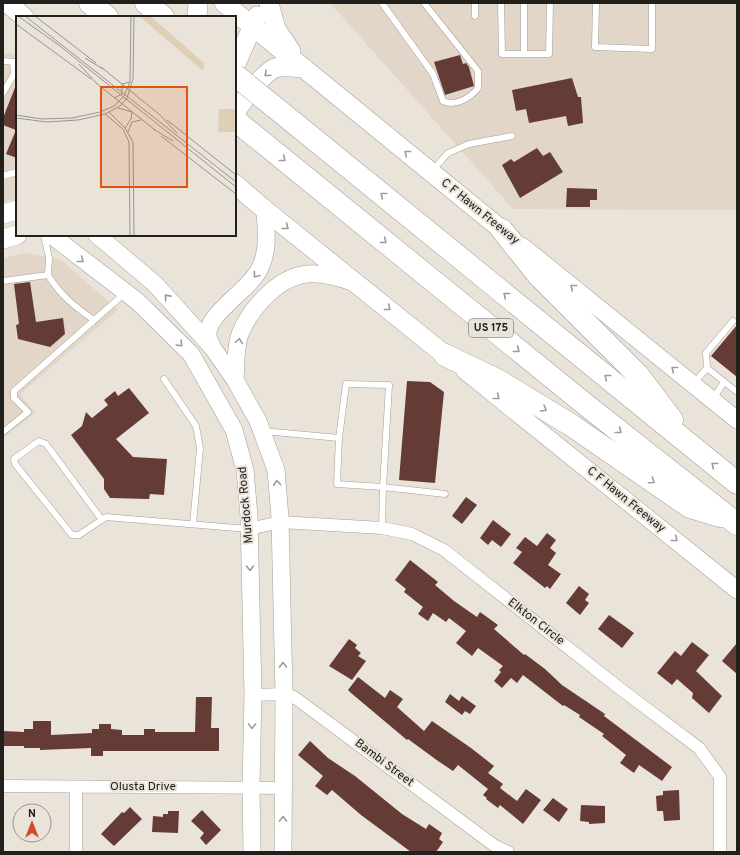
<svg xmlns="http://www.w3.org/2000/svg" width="740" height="855" font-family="Overpass,sans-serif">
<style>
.built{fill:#e1d6c8}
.building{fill:#643c35}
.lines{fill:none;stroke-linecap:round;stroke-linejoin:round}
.lane-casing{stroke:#a59f97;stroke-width:7}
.street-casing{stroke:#a59f97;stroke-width:13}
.secondary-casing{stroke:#a59f97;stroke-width:18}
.primary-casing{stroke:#a59f97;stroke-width:20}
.highway-casing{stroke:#a59f97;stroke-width:23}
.lane{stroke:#fff;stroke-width:6}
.street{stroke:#fff;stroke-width:12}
.secondary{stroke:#fff;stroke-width:17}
.primary{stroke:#fff;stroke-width:19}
.highway{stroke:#fff;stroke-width:22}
.highway-bridge-casing{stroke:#a59f97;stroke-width:23;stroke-linecap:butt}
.highway-bridge{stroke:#fff;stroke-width:22}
.oneway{stroke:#9c9b99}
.labels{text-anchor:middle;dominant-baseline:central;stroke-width:4;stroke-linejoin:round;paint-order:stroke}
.shield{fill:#e9e3da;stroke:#5e5a56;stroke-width:1}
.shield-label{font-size:11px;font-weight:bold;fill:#22201d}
.street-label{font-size:12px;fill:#22201d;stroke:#e9e3da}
.inset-road{fill:none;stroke:#99958e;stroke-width:1}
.view{fill:#de560d;fill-opacity:0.15;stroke:#de560d;stroke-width:2}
.inset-edge{fill:none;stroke:#22201d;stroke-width:2}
</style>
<rect width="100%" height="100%" fill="#e9e3da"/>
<!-- built -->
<path class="built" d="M330 3H737V210L513 209Z
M3 53 17 54V199L3 202Z
M26 253 60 259 118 310 20 394 35 413 3 438V258Z"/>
<!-- building -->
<path class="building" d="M460 55 463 64 466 63 469 67 474 86 445 95 434 62Z
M572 78 578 97H581L583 123 568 126 566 116 529 123 526 109 516 111 512 90Z
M16 85H17V158L6 154 16 130 3 125V118Z
M537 148 543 156 550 152 563 172 520 198 502 165 511 159 514 162Z
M567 188 597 189V200H590V207H566Z
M30 282 36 322 63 318 65 334 50 347 18 339 16 325 19 324 14 284Z
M737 325V377L711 356Z
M407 381 430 382 444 392 435 483 399 480Z
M129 388 149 413 116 439 133 457 167 459 164 495 150 494 149 499 110 498 104 489V479L71 435 82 426 86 412 92 418 108 405 104 400 115 391 118 396Z
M466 497 477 505 462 524 452 516Z
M493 520 511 534 501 547 492 540 488 545 480 538Z
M547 533 556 540 550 548 556 553 548 565 561 574 550 589 547 586 545 588 513 563 522 552 516 548 525 537 537 546Z
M410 560 438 582 435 585 454 601 477 617 480 612 498 625 494 629 524 655 525 654 545 669 562 685 605 714 604 716 672 767 662 781 639 765 634 773 620 763 626 755 602 736 604 734 579 717 580 715 564 705 563 706 523 675 517 683 511 678 502 688 494 681 501 672 499 670 503 666 478 648 472 656 456 643 466 631 449 618 446 622 433 613 428 621 418 614 423 607 404 592 406 589 395 580Z
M579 586 589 594 585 600 589 603 580 615 566 603Z
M609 615 634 633 622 648 598 629Z
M349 639 357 645 355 648 361 653 358 656 366 661 352 680 329 666Z
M692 642 709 655 696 671 722 696 709 713 692 698 693 693 677 679 672 685 657 673 675 651 681 656Z
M737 643V674L722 661Z
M358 677 385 698 390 690 403 699 397 707 424 731 432 721 471 748 494 766 488 773 503 784 500 788 517 801 526 789 541 800 523 824 500 805 498 808 486 799 487 798 483 795 488 789 458 765 453 771 438 761 408 739 407 740 351 693 348 690Z
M450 694 459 701 462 696 476 706 470 714 465 711 462 715 445 702Z
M196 697H212L211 728H219V751H103V756H91V748L40 750V748H24V746H3V731L24 732V729H33V721H51V735L92 733V729H99V724H111V729L122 730V735H144V729H155V732H195Z
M310 741 328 758 355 776 402 814 426 829 429 824 442 833 439 839 443 842 436 852H411L361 815 332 790 327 795 315 786 323 776 298 755Z
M679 790 680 820 664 821 663 811H657L656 796 663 795V791Z
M553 798 568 809 559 822 543 810Z
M581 805 605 806V823L589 824V822L580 821Z
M130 807 142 819 114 846 101 834 122 812 124 813Z
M202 810 221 830 206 845 200 838 204 833 191 821Z
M168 811H179L178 833 152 832 153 816 163 817V814H168Z"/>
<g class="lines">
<defs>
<path id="lane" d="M382 3 433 74 443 101C455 107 470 98 478 88V71L424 3
M501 3 502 54H549L550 3
M596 3 595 47 652 49V3
M475 16V3
M524 54V3
M3 61 15 62
M3 93 14 74 13 62
M432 171 448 153 469 144 512 136
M3 176 17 172
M48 275C60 295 75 307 94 320
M3 281 48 275 49 258 44 235
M707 368 737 392
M164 379 196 426 200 448 193 524
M694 383 707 368 706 353 733 321
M713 399 724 382
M263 431 339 438 346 384 389 385 383 487 382 528
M3 432 28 412 14 398V391L125 293
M339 438 337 484 383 487 445 494
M102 520 46 444 39 441 14 459 15 464 72 535H79L106 517 248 529"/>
<path id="street" d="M249 529 280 522 382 528 412 534 444 550 618 687 699 748 720 777V852
M253 695 284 694 294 697 495 846 508 852
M3 786 284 788
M76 787V852"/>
<path id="secondary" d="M51 235 137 301 191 354 234 430 245 470 249 516 253 695 251 787 252 852
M97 235 155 284 212 347 235 380 258 421 276 470 280 517 284 694 283 852
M522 246 737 420
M212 347C211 344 208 339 208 335 206 314 251 289 260 268 269 250 266 230 265 210
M465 371 737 590
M235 380C236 366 235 348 240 334 245 320 253 310 263 299 292 269 315 269 352 282"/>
<path id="primary" d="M7 3 24 17
M224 3 502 230
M269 3 276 29 291 51
M197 17 198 3
M235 66 257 16
M235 113C242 102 263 73 275 68 284 65 295 68 304 68
M235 184 265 210 445 355
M3 214 17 210
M3 239 17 235"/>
<path id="highway" d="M90 3 107 17
M146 3 163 17
M272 105 737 483
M235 120 586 405 737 524
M502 230 538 275 638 375 672 420
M445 355 499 381 571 425 690 507 720 516"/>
</defs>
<!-- lane casing -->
<use href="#lane" class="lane-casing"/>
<!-- street casing -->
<use href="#street" class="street-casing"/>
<!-- secondary casing -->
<use href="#secondary" class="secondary-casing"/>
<!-- primary casing -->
<use href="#primary" class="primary-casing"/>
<!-- highway casing -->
<use href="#highway" class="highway-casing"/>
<!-- lane -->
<use href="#lane" class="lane"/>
<!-- street -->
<use href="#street" class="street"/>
<!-- secondary -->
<use href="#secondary" class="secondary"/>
<!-- primary -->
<use href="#primary" class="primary"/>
<!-- highway -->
<use href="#highway" class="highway"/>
<defs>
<path id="highway-bridge" d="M235 75 272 105"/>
</defs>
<!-- highway-bridge casing -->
<use href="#highway-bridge" class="highway-bridge-casing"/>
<!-- highway-bridge -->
<use href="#highway-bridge" class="highway-bridge"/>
</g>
<!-- one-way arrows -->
<defs><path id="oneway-chevron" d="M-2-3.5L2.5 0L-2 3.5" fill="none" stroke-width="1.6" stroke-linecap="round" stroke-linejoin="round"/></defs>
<g class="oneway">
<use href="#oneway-chevron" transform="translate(267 74) rotate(138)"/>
<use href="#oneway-chevron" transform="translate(407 153) rotate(-141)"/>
<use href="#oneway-chevron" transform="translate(283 159) rotate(39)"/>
<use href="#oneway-chevron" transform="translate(383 195) rotate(-141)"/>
<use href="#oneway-chevron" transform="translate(286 227) rotate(38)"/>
<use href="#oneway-chevron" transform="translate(384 241) rotate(39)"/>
<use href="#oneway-chevron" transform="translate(81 260) rotate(39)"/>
<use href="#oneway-chevron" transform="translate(256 275) rotate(127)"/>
<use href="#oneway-chevron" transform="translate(573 287) rotate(-141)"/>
<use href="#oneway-chevron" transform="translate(506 295) rotate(-141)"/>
<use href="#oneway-chevron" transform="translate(167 297) rotate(-132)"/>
<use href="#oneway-chevron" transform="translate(388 308) rotate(39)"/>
<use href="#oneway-chevron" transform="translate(239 341) rotate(-82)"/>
<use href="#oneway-chevron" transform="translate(180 344) rotate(44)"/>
<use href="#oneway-chevron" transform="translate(517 350) rotate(39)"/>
<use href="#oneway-chevron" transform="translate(674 369) rotate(-141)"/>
<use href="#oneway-chevron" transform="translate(607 377) rotate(-141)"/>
<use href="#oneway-chevron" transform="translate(497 397) rotate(39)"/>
<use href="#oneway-chevron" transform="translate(544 409) rotate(31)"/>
<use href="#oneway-chevron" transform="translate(619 431) rotate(38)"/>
<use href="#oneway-chevron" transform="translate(714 465) rotate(-141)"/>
<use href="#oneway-chevron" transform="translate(652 481) rotate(35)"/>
<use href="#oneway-chevron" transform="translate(277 483) rotate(-95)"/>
<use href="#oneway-chevron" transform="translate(675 539) rotate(39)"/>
<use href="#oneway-chevron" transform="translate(250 568) rotate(89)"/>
<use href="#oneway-chevron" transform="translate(283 665) rotate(-91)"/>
<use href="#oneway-chevron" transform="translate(252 726) rotate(92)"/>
<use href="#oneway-chevron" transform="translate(283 819) rotate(-89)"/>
</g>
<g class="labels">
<!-- shield labels -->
<rect class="shield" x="469" y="319" width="44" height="18" rx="3"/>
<g class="shield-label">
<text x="491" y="328">US 175</text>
</g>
<!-- street labels -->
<g class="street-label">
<text transform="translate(480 212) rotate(39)">C F Hawn Freeway</text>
<text transform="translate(626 500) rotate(39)">C F Hawn Freeway</text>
<text transform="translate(246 505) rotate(-95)">Murdock Road</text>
<text transform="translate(536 622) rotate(38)">Elkton Circle</text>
<text transform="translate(384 763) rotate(37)">Bambi Street</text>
<text x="143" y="787">Olusta Drive</text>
</g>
</g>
<!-- overview -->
<g transform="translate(16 16)">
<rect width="220" height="220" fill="#e9e3da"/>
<path d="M123 0H134L188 47 187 55ZM203 93H220V116H202Z" fill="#e0cfb7"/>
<path class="inset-road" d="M2 0 44 30 220 171M9 0 220 166M19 0 80 47M0 8 75 63M69 42 87 53M63 48 81 68M85 51 144 99M80 67 139 114M98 82 106 78V68L114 66M102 92 116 96 115 103 109 112M93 96 109 112 117 126 118 220M89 98 107 113 113 126 114 220M143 98 161 117M0 99 26 103 56 102 84 96 98 90 108 80 114 66 115 0M0 102 31 106 62 104 89 98 104 90 111 82 117 63 118 0M151 104 220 159M137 113 157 125M112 116 116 106 125 104M145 120 220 178"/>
<path class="view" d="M85 71H171V171H85Z"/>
<rect width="220" height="220" class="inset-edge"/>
</g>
<!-- border -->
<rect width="740" height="855" fill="none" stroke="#22201d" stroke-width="8"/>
<!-- north arrow -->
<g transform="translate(32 823)"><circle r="19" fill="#e9e3da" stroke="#99958e"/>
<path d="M0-3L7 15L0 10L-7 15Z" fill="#d34a25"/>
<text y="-6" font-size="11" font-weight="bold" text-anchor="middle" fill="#22201d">N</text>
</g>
</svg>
